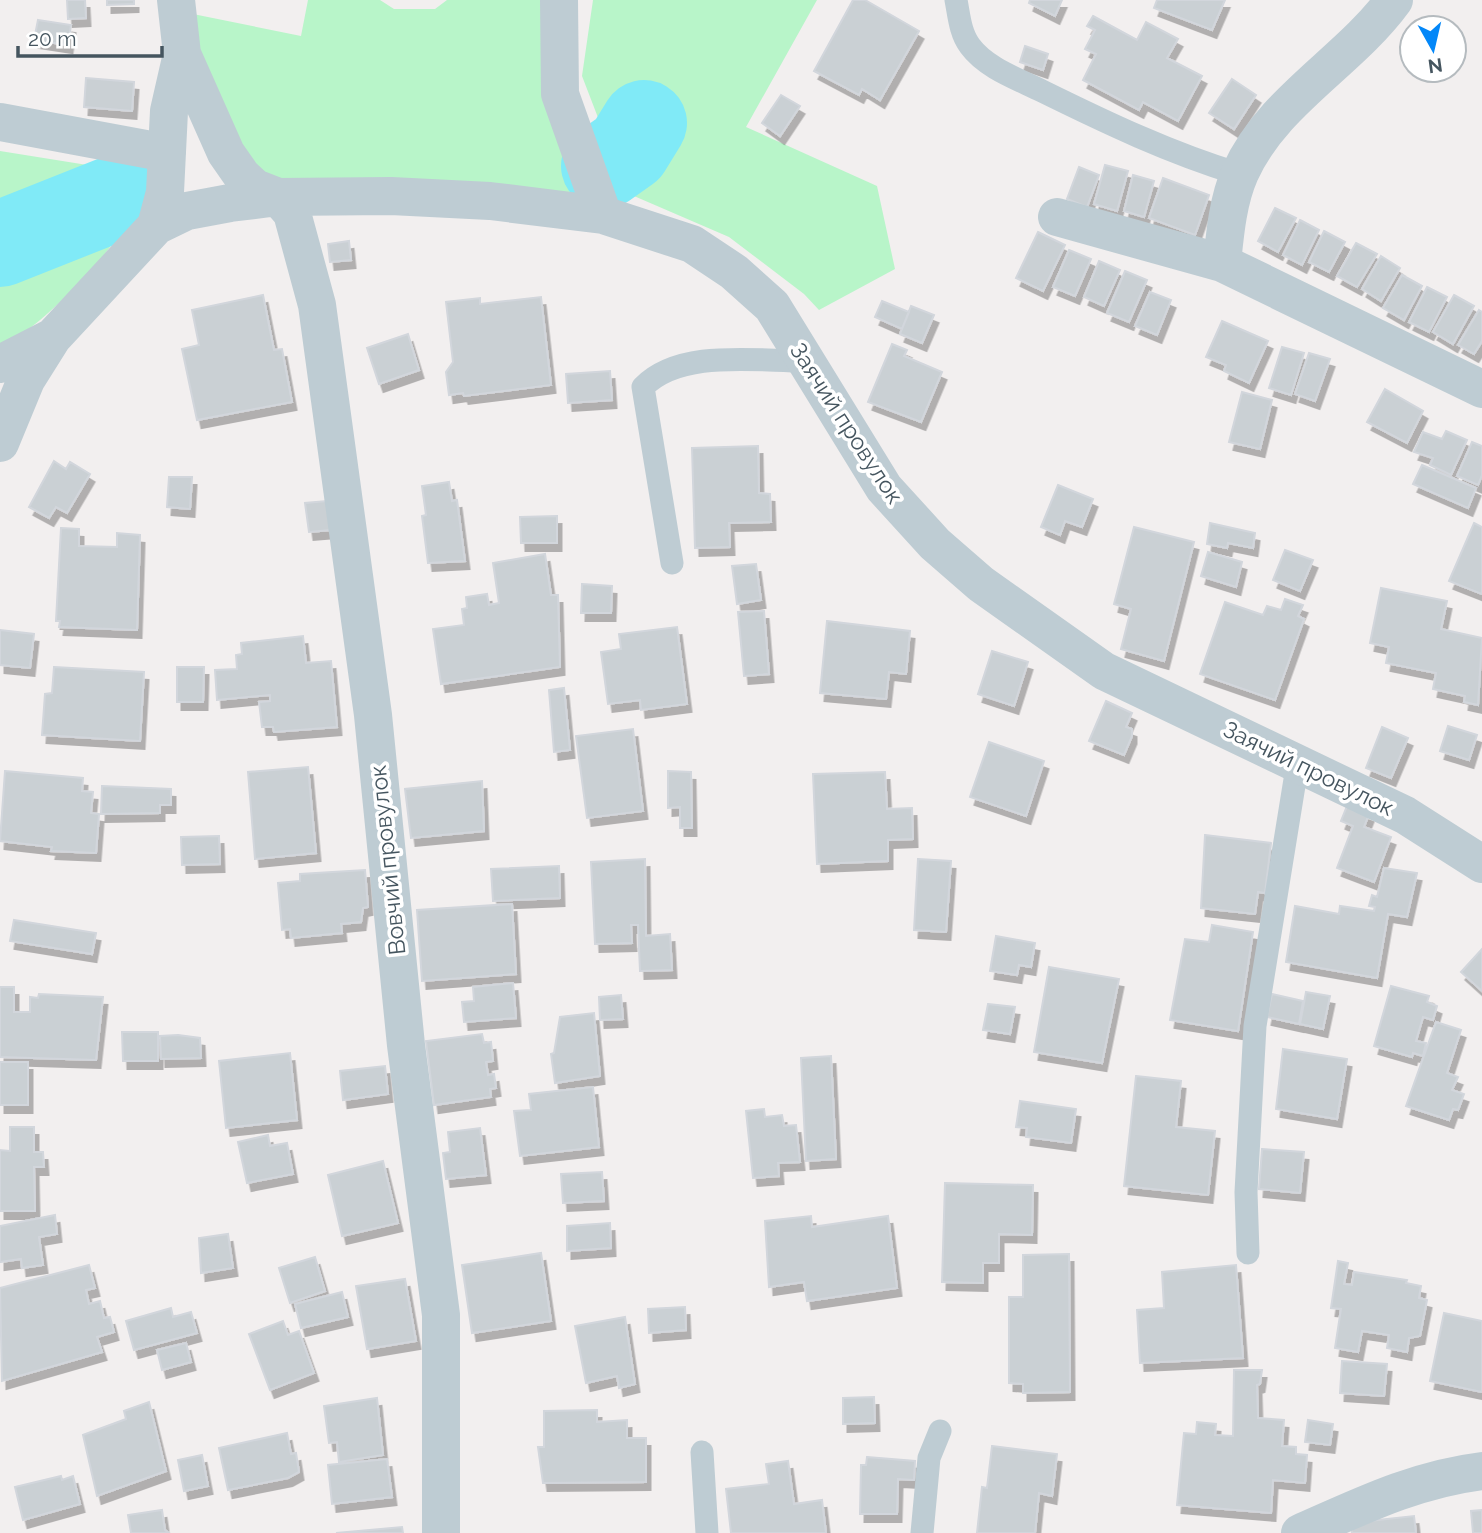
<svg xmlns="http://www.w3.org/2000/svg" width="1482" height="1533" font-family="Raleway,sans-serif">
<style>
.green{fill:#b8f5c9}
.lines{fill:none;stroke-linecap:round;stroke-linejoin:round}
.river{stroke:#80eaf7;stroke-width:86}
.building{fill:#cad0d4;stroke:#d2d6dc;stroke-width:2;filter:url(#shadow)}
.lane{stroke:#beccd3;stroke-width:23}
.street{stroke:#beccd3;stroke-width:38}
.labels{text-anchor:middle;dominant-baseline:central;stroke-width:7;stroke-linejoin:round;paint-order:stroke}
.street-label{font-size:23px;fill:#45555f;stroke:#fff}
</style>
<defs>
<filter id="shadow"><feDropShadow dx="4.5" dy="8" stdDeviation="0" flood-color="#0004"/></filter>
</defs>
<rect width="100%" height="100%" fill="#f2efef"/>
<!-- green -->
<path class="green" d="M308 0H380L394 9H435L447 0H550L561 133 575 196 263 180 224 125 188 13 301 36Z
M593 0H817L746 127 877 186 895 269 819 310 804 294 729 237 627 193 582 76Z
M0 151 131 172C126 193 124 223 114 241 97 269 30 336 0 347Z"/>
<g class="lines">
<!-- river -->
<path class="river" d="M604 166 628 149 644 123
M0 244 121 196"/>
</g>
<!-- building -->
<path class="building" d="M67 0H85L86 18 68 19Z
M107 0H134V4L107 5Z
M853 0H865L919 31 880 100 862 89 859 95 814 71Z
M1030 0H1062L1055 16 1029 3Z
M1157 0H1225L1212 30 1154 8Z
M1093 16 1137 40 1146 22 1178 39 1167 58 1202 76 1178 121 1143 102 1139 110 1083 80 1096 54 1085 49 1095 30 1087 26Z
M38 20 71 25 68 45 34 40Z
M1025 46 1048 54 1043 70 1020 62Z
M86 78 134 82 132 111 84 107Z
M1232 79 1256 95 1234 129 1209 113Z
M781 95 800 106 780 136 762 123Z
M1105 165 1128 171 1117 211 1094 204Z
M1079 167 1099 175 1087 207 1067 199Z
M1133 175 1154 181 1144 217 1124 211Z
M1163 178 1209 195 1195 235 1149 218Z
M1275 208 1296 218 1278 252 1258 241Z
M1300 220 1319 230 1302 265 1283 255Z
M1324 231 1345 242 1329 272 1309 262Z
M1038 232 1065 245 1043 291 1016 278Z
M349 241 351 260 330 262 328 244Z
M1356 243 1377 254 1357 287 1337 276Z
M1069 250 1091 259 1075 296 1053 287Z
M1381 256 1400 268 1381 301 1362 289Z
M1099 261 1120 270 1104 306 1084 297Z
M1125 271 1147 280 1129 322 1107 313Z
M1402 275 1422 286 1404 320 1383 308Z
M1427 287 1447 297 1429 332 1409 322Z
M1150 292 1171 300 1157 335 1135 326Z
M263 295 274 350 282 349 292 402 197 420 182 349 199 345 192 310Z
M1454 295 1474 306 1453 344 1433 332Z
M541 297 551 385 464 396 463 393 449 395 446 372 453 362 446 302 480 298V304Z
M882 301 909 312 902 329 875 317Z
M911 306 934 315 922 343 900 334Z
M1479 310 1482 312V341L1474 354 1458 345Z
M1222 321 1268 341 1249 383 1224 371 1226 365 1206 357Z
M408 334 419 370 379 384 367 348Z
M892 344 907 350 904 356 942 372 921 422 868 402Z
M1282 347 1304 353 1291 395 1269 388Z
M1309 353 1330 359 1315 401 1295 394Z
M610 371 612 400 568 403 566 374Z
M1385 389 1423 411 1407 443 1367 422Z
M1242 392 1272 400 1260 449 1229 442Z
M1446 431 1467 440 1451 475 1430 465 1433 458 1414 452 1423 432 1442 439Z
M1472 442 1482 446V475L1478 485 1457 476Z
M758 446 759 493 770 494 771 522 729 523 730 547 695 548 692 448Z
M54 461 66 469 70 462 90 474 67 513 56 507 49 518 29 507Z
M1422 465 1476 488 1468 508 1413 484Z
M169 477H192L190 509 167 507Z
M449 482 452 501 457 500 465 561 428 563 422 516 426 515 422 486Z
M1058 485 1093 499 1082 527 1065 521 1060 535 1041 527Z
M327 501 331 530 309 532 305 503Z
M557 516V543H521L520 517Z
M1210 523 1255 533 1253 548 1228 543 1227 548 1207 544Z
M1474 523 1482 527V594L1449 581Z
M1134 527 1194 542 1164 661 1121 649 1131 609 1114 604Z
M61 528 79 529V546L117 547V533L140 535 137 630 59 627 60 621H56Z
M1285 550 1313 560 1300 591 1273 580Z
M1208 552 1242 562 1236 587 1201 576Z
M545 554 551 595H558L560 667 441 684 433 629 464 625 462 609 467 608 466 597 487 594 489 605 499 603 493 563Z
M756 564 761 600 737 604 732 566Z
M582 584 612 586 611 613H581Z
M1381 588 1447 601 1441 629 1482 638 1478 705 1464 702 1465 696 1433 689 1436 673 1386 663 1389 647 1370 643Z
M1285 599 1303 605 1298 616 1304 619 1275 700 1200 674 1225 602 1263 615 1267 606 1281 610Z
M764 611 769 674 744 676 738 612Z
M827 621 910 631 906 674 889 672 886 699 820 693Z
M677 627 687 704 641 710 640 700 608 704 601 652 621 649 619 634Z
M0 630 34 634 30 668 0 665Z
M303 636 306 663 331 661 337 727 274 732 273 727H262L259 702 270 701V695L217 700 215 670 237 669 236 655 242 654 241 643Z
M992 651 1028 662 1014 706 978 694Z
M54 667 144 672 140 741 42 735 45 694 52 693Z
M177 667H204L203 702H177Z
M564 688 570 750 554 752 549 690Z
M1106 701 1132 713 1126 727 1132 729V736L1124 755 1089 741Z
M1448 726 1477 735 1469 760 1440 751Z
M1382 727 1408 738 1391 778 1366 768Z
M633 729 643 811 587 818 576 736Z
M989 742 1044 761 1026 816 970 797Z
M308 767 316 853 255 859 248 772Z
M5 771 83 778 82 791 93 792 91 813 99 814 96 853 51 851 52 847 0 841Z
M668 771 691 772 692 828H680V807L668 808Z
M885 772 887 809 912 808 913 839 888 840V861L817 864 813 774Z
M482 781 484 831 411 838 405 789Z
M102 786 171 789V805H160V813L101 814Z
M1347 806 1369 814 1364 827 1391 837 1374 882 1337 868 1353 826 1341 821Z
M1205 835 1271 843 1265 893 1258 892 1255 914 1201 908Z
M219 836 220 864 182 865 181 837Z
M645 859 646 936 670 934 672 970 640 971 638 925H631L632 943 595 944 591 862Z
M918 859 951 861 946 932 914 930Z
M559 866 560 898 493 901 491 869Z
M1384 868 1417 873 1407 917 1388 914 1377 978 1286 962 1295 906 1339 914 1340 906 1374 911 1375 907 1369 906 1372 895 1377 897Z
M365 870 368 907 363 908 361 922 341 924 342 933 291 938 290 929 282 930 278 883 300 881V874Z
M512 904 516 974 422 981 417 910Z
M14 920 96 933 92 954 10 941Z
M1212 925 1253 932 1238 1031 1170 1020 1185 939 1209 942Z
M996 936 1035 943 1031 967 1019 965 1017 975 990 971Z
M1482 949V991L1461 972Z
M1049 967 1119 979 1102 1063 1034 1052Z
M513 983 516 1018 464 1022 462 1002 474 1001 473 987Z
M1391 986 1429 996 1427 1002 1437 1006 1433 1020 1423 1017 1416 1041 1426 1043 1423 1056 1413 1053 1412 1057 1374 1046Z
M0 987H14V1012H30V997L38 998 39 994 103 997 96 1060 0 1057Z
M1306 992 1330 996 1323 1029 1300 1024Z
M1272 994 1303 1001 1299 1024 1267 1017Z
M621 995 623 1019 600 1020 599 997Z
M988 1004 1015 1007 1010 1034 983 1030Z
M594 1013 600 1076 555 1083 551 1054 554 1053 560 1017Z
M1436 1022 1461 1030 1447 1073 1458 1077 1452 1090 1464 1094 1458 1110 1453 1109 1449 1120 1406 1106Z
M122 1032H158V1061H123Z
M482 1034 484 1043 491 1042 493 1061 486 1062 488 1075 494 1074 496 1088 490 1089 491 1097 434 1105 426 1041Z
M178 1035 200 1038 201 1058 161 1059 160 1036Z
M1283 1049 1347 1059 1337 1119 1276 1109Z
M290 1053 297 1120 226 1128 219 1061Z
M831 1056 836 1159 806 1161 801 1058Z
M0 1062H28V1105H0Z
M385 1066 388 1094 343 1100 340 1071Z
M1136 1076 1181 1081 1176 1127 1215 1131 1208 1195 1124 1186Z
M593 1087 599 1147 520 1156 514 1111 531 1110 529 1094Z
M1020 1101 1076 1109 1071 1143 1026 1137 1027 1128 1016 1127Z
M764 1109 765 1117 782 1115 784 1126 796 1125 800 1162 778 1163 779 1176 753 1178 746 1111Z
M10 1127H34V1152H43L44 1167H34L35 1211H0V1150L10 1151Z
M480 1128 486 1175 446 1179 443 1153 450 1152 448 1132Z
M268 1135 270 1146 287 1143 293 1174 247 1183 238 1142Z
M1262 1149 1304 1152 1300 1193 1259 1189Z
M383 1161 398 1223 342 1236 328 1175Z
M602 1172 604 1201 563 1203 561 1174Z
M945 1183 1033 1185 1032 1235 999 1234V1263H983V1283L942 1282Z
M55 1215 57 1234 39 1237 43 1265 22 1268 21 1259 0 1262V1226Z
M811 1216 812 1227 888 1216 897 1288 807 1301 804 1282 769 1287 765 1221Z
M610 1223 611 1248 567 1251V1226Z
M228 1234 233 1268 201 1273 199 1238Z
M541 1253 551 1321 472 1333 462 1265Z
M1069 1254 1070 1392 1023 1393V1384L1009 1383V1297H1023V1255Z
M315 1257 325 1291 290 1303 279 1268Z
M1338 1261 1348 1263 1344 1284 1352 1285 1354 1272 1407 1280 1406 1283 1421 1286 1419 1298 1427 1300 1420 1336 1409 1338 1407 1352 1387 1348 1389 1335 1362 1331 1358 1352 1335 1348 1341 1309 1331 1308Z
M89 1265 95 1288 86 1290 89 1304 100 1301 104 1318 110 1317 114 1332 97 1337 102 1352 2 1381 0 1288Z
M1236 1265 1243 1358 1140 1363 1137 1310 1164 1308 1162 1272Z
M405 1279 416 1341 367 1349 356 1286Z
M342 1292 348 1317 301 1328 295 1304Z
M685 1307 686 1330 649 1333 648 1309Z
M171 1308 173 1317 191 1312 197 1333 134 1350 126 1321Z
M1444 1313 1482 1321V1392L1430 1381Z
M625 1317 635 1384 619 1388 617 1376 586 1383 575 1326Z
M283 1321 288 1335 299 1331 314 1373 270 1390 249 1334Z
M186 1343 191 1362 162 1370 157 1350Z
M1342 1361 1387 1364 1384 1396 1340 1393Z
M1234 1370H1262L1260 1384 1257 1385 1258 1418 1284 1420 1282 1446 1296 1447V1454L1307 1455 1305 1483 1273 1480 1271 1513 1177 1505 1184 1433 1196 1434 1197 1422 1216 1424 1215 1435 1233 1436Z
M874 1397 875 1423 843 1424V1398Z
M377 1398 383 1455 339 1462 337 1442 329 1443 324 1406Z
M149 1402 166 1471 97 1496 83 1435 126 1419 124 1411Z
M597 1410V1422L627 1420V1438H646V1482L543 1483 538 1447H544V1411Z
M1308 1420 1333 1424 1330 1445 1305 1442Z
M287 1433 291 1454 296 1453 299 1472 288 1478 228 1490 219 1448Z
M992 1446 1057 1454 1052 1496 1039 1493 1035 1533H977L982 1487 987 1488Z
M202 1455 208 1486 184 1491 178 1460Z
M867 1457 915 1461 914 1480 898 1479 897 1514H860L861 1465H866Z
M387 1459 392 1497 332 1504 328 1465Z
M788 1461 794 1504 822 1500 826 1533H731L726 1489 769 1484 766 1464Z
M61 1476 62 1480 73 1476 80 1504 23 1520 15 1487Z
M162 1510 165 1530 169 1533H131L128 1515Z
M1482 1510V1533H1473L1471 1511Z
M1414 1516 1416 1533H1352L1351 1523Z
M402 1527 403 1533H336Z"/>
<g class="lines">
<!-- lane -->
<path class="lane" d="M956 0C959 15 960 33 970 46 986 68 1018 79 1042 91 1107 123 1170 153 1239 174
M672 563 643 387C680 349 755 361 804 361
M1248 1253 1246 1192 1255 1026 1298 761
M702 1452 707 1533
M922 1533 929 1458 940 1431"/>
<!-- street -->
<path class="street" d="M559 0 560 94 603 215
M182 54 226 153 242 176 255 188 278 197 292 213 317 305 373 715 406 1045 441 1315V1533
M0 122 167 153
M1057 217 1222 263 1482 389
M156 226 165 192 169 111 182 54 176 0
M1222 263C1225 233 1228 200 1240 173 1272 101 1349 62 1394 0
M0 364 53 337
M0 443 26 380 53 337 156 226 187 211 230 203 278 197 391 196 490 201 603 215 692 244 734 272 772 306 884 488 935 544 981 584 1104 671 1405 815 1482 864
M1300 1533C1361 1506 1416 1479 1482 1471"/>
</g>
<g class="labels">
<!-- street labels -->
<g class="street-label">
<text transform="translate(847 423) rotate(57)">Заячий провулок</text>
<text transform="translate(1309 768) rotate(26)">Заячий провулок</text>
<text transform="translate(387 860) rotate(-96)">Вовчий провулок</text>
</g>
</g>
<!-- north arrow -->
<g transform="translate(1433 49) rotate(172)"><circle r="33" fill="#ffffff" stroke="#b5bbbf" stroke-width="2"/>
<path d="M0-5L12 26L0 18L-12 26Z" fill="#0387f8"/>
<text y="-10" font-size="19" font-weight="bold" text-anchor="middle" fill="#45555f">N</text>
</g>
<!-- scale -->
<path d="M18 46v10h144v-10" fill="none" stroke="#45555f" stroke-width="3.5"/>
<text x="28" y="46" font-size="21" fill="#45555f" stroke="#ffffff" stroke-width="5" paint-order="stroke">20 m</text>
</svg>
